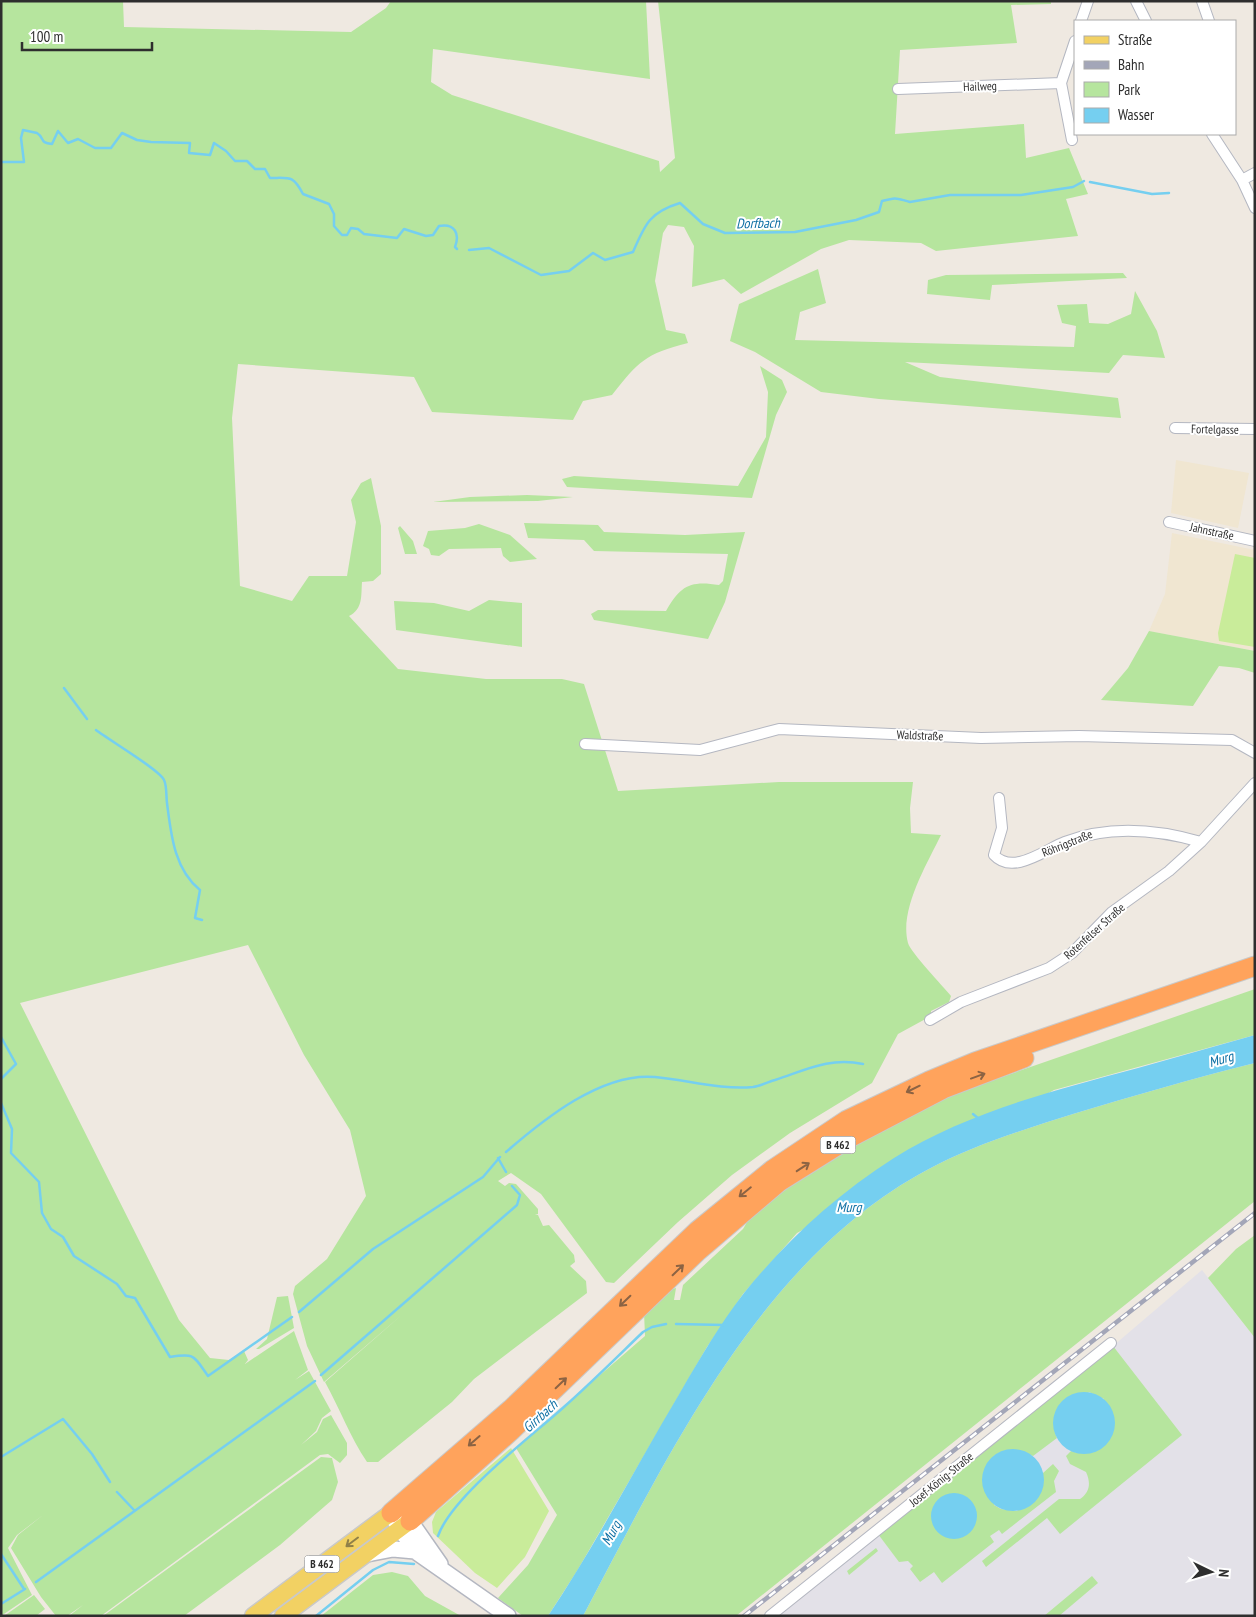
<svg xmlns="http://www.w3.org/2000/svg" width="1256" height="1617" font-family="'PT Sans Narrow',sans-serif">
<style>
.industrial{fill:#e3e1e8}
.education{fill:#f0e6d1}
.green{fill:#b6e59e}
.pitch{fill:#c9ec9a}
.water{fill:#75cff0}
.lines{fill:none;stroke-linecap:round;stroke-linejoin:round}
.stream{stroke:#75cff0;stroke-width:2.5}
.street-casing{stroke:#b4b7c1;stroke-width:12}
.secondary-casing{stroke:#b4b7c1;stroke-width:18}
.primary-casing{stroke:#c9c9c9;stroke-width:19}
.highway-casing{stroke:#c9c9c9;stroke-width:21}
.street{stroke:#fff;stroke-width:10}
.secondary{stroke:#fff;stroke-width:15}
.primary{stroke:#f2d163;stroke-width:16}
.highway{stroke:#ffa35c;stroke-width:19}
.rail-casing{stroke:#a3a6b8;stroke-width:4.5}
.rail{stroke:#fff;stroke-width:2.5;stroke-dasharray:8;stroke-linecap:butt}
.oneway{stroke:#8c6343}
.oneway2{stroke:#908048}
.labels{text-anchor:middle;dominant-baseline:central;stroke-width:4;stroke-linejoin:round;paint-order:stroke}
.shield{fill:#fff;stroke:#6d6d6d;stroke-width:1}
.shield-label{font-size:11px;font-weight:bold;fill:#2e2e2e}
.street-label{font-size:12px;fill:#2e2e2e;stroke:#fff}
.water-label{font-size:14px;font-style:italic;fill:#0d6fa3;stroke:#fff}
</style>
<rect width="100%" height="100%" fill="#efe9e1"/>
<!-- industrial -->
<path class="industrial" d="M1202 1270 1255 1338V1616H773L1113 1346Z"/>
<!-- education -->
<path class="education" d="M1176 460 1249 473 1238 528 1171 513Z
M1172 533 1255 550V651L1149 631 1165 594Z"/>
<!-- green -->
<path class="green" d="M1 1H123L124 27 351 32 386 8 391 1H646L650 79 433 49 431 82 452 95 659 161 660 172 675 158 658 1H1051V4L1011 5 1017 43 900 50 895 134 1024 124 1026 158 1069 148 1088 194 1066 199 1078 236 936 251 921 243 849 240 821 249 741 294 724 279 692 287 694 246 684 227 668 225 663 233 655 281 666 330 685 334 688 343C645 354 639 361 612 395L583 401 573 420 432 412 414 377 238 364 232 418 240 586 292 601 309 576H347L356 522 351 500 361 483 371 478 381 526V574L373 581 362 582C361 597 363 609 349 616L398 669 486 679H562L584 684 618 791 779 782H913L910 808 911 833 941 835C927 864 899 910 908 943 911 953 943 986 951 996L949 1002 931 1011V1016L898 1034 872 1083 790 1133 732 1175 678 1222 614 1283 606 1282 541 1194 511 1173 498 1181 505 1186 509 1183 516 1184 538 1209V1214L535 1215H538L543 1226 549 1225 574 1255 575 1262 570 1266 586 1281 587 1293 474 1379 452 1402 378 1462H367C350 1437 340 1409 325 1382L404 1313 324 1382 307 1346 293 1294 295 1286 327 1259 366 1196 350 1130 304 1055 248 945 20 1003 179 1320 210 1358 229 1360 244 1351 248 1360 245 1364 294 1331 308 1370 295 1380 309 1371 331 1411 322 1418 316 1431 301 1445 317 1432 323 1419 331 1415 347 1443V1455L340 1463 328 1454 320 1455 101 1616H69L83 1605 67 1616H56L41 1597 11 1548 18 1535 43 1515 17 1535 8 1548 32 1595 1 1616Z
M818 269 826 303 800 312 795 340 1074 347 1076 326 1062 323 1057 305 1087 304 1089 323 1108 324 1131 314 1135 291 1157 331 1165 358 1123 355 1109 373 905 362 940 377 1118 398 1121 418 879 399 821 392 755 352 730 341 739 304Z
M1123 273 1127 278 992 285 990 300 927 294 928 280 946 275Z
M760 366 782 380 787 392 776 415 752 498 567 487 562 479 574 476 738 486 766 437 768 392Z
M527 495 573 497 538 501 433 502 470 497Z
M524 523 598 525 604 532 685 535 745 532 725 602 708 639 594 620 591 614 598 610 666 611C680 586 690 580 719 585L723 581 728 554 594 551 584 540 528 538Z
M479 524 510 535 537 559 510 562 503 556 501 548 449 549 439 556 431 555 429 549 423 546 428 531 465 528Z
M400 526 413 541 417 554H405L398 528Z
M489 600 522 603V647L396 630 394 601 434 603 469 611Z
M1149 631 1255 651V673L1239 668 1219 666 1193 706 1101 700 1128 668Z
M1255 989V1035L1054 1090 797 1233 743 1294 707 1347 577 1571 548 1616H523L498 1598 528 1565 557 1515 516 1448 645 1336 644 1312 665 1291 676 1288 674 1300H680L683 1285 743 1229 753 1212 845 1148 953 1094Z
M1255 1063V1201L736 1616H583C668 1456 760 1259 927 1170 973 1145 1023 1130 1073 1114 1133 1096 1194 1078 1255 1063Z
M1255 1235V1338L1208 1278 1236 1249Z
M288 1296 294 1328 259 1349H256L267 1339 277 1297Z
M1113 1346 1182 1435 1060 1534 1047 1518 986 1567 982 1561 1059 1499H1080C1090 1492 1091 1483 1086 1472L1070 1464 1066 1456 1071 1451 1078 1453 1104 1399 1089 1392 1055 1433 1057 1438 1033 1456C1019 1449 1007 1448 994 1456V1505L1001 1509 1017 1511 1043 1476V1473L1053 1464 1059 1471 1054 1481 1056 1492 1002 1534 999 1530 990 1536 994 1542 942 1583 934 1572 920 1582 910 1569 913 1566 908 1561 899 1562 878 1534Z
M321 1457 332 1458 338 1482 332 1500 280 1545 184 1616H103Z
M876 1548 878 1551 849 1575 847 1571Z
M392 1572 408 1576 425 1596 461 1616H321L373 1575Z
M1092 1576 1098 1583 1059 1616H1044Z
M34 1595 45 1609 36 1616H4Z"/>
<!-- pitch -->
<path class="pitch" d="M1235 554 1255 558V647L1219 641 1218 633Z
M511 1448 549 1511 525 1557 497 1588 475 1573 433 1533 432 1522 436 1512Z"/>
<!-- water -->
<path class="water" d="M1255 1035V1063C1194 1078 1133 1096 1073 1114 1023 1130 973 1145 927 1170 760 1259 668 1456 583 1616H548C597 1543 636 1466 681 1391 700 1358 720 1324 744 1293 787 1240 836 1195 894 1158 967 1112 1056 1090 1138 1068 1177 1057 1216 1046 1255 1035Z
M1053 1423a31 31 0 1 1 62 0a31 31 0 1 1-62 0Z
M982 1480a31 31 0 1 1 62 0a31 31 0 1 1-62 0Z
M931 1516a23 23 0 1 1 46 0a23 23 0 1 1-46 0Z"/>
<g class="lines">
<!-- stream -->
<path class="stream" d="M1 162H24L21 138 23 130 37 133C45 138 39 143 52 144L58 131 68 143 78 139 95 148H111L122 133 137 140 151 142 190 143 189 153 210 155 214 143 226 151 235 161H247L255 169H265L270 178C290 178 293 175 303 194L329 204 334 214V226L342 235H347L351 228 358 229 364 234 397 238 404 229 426 236 433 235 439 226C455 223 460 234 455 247L457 249
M1090 182 1152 194 1169 193
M469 250 489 248 541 275 569 271 593 253 605 260 633 252C645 224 650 212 680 203L703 224 725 233 795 232 856 220 879 212 882 201C898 197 895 198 910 202L950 195H1021L1073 187 1084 181
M64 688 87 719
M96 730C109 740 160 770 164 780 167 786 166 796 167 803 171 834 174 869 200 890L195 918 202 920
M1 1037 16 1064 1 1079
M1 1103 12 1129 11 1153 39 1182 42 1213 51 1229 63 1237 74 1256 117 1284 126 1296 135 1298 170 1357C195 1353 193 1355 208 1376L292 1317
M973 1114 979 1119
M506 1152C544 1119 602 1072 655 1077 687 1080 721 1090 753 1087 760 1086 768 1082 775 1080 806 1070 829 1057 863 1064
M498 1158 506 1172
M299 1312 373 1249 483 1177 500 1157
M676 1324 724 1325
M321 1375 517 1205 520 1195 512 1186
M1 1457 63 1419 92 1454 110 1482
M117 1492 134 1510
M438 1536C452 1496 532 1436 565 1406 592 1382 617 1357 643 1332L652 1327 666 1324
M1 1554 24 1589
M36 1582 315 1381
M1 1604 25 1589
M316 1616 373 1570 389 1562 414 1564"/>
<defs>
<path id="street" d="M1136 1 1146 21
M1202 1 1209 21
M1081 21 1088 1
M1061 83 1072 140
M898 89 1061 83 1075 41
M1212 134 1242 180 1255 208
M1242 180 1255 173
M1175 428 1255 429
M1169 522 1255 541
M585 744 700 750 779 729 981 738 1079 736 1232 740 1255 753
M999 798 1002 828 994 855C1013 876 1046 849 1065 842 1109 825 1156 829 1201 842
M930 1020 961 1002 1049 968 1072 953 1112 912 1169 871 1201 842 1255 783
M770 1616 1111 1343"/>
<path id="secondary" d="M400 1515 410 1521 440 1564
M393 1518 415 1551 508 1616
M367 1554 393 1549 415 1551"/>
<path id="primary" d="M253 1616 391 1513
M283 1616 410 1521"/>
<path id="highway" d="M391 1513 511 1409 697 1231 772 1170 847 1120 929 1081 975 1062 1255 966
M410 1521 511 1431 698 1251 779 1182 851 1137 943 1089 1024 1058"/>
</defs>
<!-- street casing -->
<use href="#street" class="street-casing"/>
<!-- secondary casing -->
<use href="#secondary" class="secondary-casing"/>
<!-- primary casing -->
<use href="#primary" class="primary-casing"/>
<!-- highway casing -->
<use href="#highway" class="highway-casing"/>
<!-- street -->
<use href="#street" class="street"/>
<!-- secondary -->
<use href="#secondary" class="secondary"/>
<!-- primary -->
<use href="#primary" class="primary"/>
<!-- highway -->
<use href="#highway" class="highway"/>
<defs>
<path id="rail" d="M744 1616 1255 1213"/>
</defs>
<!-- rail casing -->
<use href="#rail" class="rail-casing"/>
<!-- rail -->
<use href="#rail" class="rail"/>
</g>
<!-- one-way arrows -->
<defs><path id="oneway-shaft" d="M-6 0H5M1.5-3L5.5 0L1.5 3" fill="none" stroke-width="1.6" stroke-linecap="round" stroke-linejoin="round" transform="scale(1.25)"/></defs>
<g class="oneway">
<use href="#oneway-shaft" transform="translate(978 1076) rotate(-20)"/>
<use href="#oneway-shaft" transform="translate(913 1089) rotate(154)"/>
<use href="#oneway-shaft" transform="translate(803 1167) rotate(-33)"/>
<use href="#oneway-shaft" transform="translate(745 1192) rotate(141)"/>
<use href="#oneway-shaft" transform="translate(678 1270) rotate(-44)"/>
<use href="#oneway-shaft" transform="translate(625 1301) rotate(136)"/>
<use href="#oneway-shaft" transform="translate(561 1383) rotate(-44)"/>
<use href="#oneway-shaft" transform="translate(474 1441) rotate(139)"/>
</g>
<use class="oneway2" href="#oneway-shaft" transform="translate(352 1542) rotate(143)"/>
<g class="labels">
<!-- shield labels -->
<g class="shield">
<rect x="820.5" y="1136.5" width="35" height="17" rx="4"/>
<rect x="304.5" y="1555.5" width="35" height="17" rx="4"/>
</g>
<g class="shield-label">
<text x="838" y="1145">B 462</text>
<text x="322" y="1564">B 462</text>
</g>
<!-- street labels -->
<g class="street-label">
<text transform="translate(980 86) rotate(-2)">Hailweg</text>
<text transform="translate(1215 429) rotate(1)">Fortelgasse</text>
<text transform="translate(1212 531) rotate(12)">Jahnstraße</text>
<text transform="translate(920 735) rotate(2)">Waldstraße</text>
<text transform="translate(1067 843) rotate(-22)">Röhrigstraße</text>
<text transform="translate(1094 931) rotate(-42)">Rotenfelser Straße</text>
<text transform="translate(941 1479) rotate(-39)">Josef-König-Straße</text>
</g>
<!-- water labels -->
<g class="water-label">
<text transform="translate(758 223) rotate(-1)">Dorfbach</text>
<text transform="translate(1221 1059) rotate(-16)">Murg</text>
<text x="849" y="1207">Murg</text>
<text transform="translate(540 1416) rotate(-42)">Girrbach</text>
<text transform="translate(611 1533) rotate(-61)">Murg</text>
</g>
</g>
<!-- border -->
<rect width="1256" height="1617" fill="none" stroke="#2e2e2e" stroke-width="5"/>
<!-- legend -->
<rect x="1074" y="20" width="162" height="115" fill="#ffffff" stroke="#ababab"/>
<rect x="1084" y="36" width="25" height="8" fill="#f2d163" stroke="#ababab"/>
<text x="1118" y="45" font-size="15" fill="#2e2e2e">Straße</text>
<rect x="1084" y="61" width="25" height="8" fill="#a3a6b8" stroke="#ababab"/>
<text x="1118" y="70" font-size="15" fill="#2e2e2e">Bahn</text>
<rect x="1084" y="82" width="25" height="15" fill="#b6e59e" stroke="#ababab"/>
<text x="1118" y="95" font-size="15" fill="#2e2e2e">Park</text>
<rect x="1084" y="108" width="25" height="15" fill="#75cff0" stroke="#ababab"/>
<text x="1118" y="120" font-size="15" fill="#2e2e2e">Wasser</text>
<!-- north arrow -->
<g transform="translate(1211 1572) rotate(95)" stroke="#ffffff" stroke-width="4" paint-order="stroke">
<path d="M0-4L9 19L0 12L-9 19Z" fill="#2e2e2e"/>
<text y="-8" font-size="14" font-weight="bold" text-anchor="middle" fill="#2e2e2e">N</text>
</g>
<!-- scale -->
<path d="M22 42v8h130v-8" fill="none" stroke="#2e2e2e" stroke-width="2.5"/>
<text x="30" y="42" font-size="15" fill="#2e2e2e" stroke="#ffffff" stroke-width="4" paint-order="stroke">100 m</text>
</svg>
